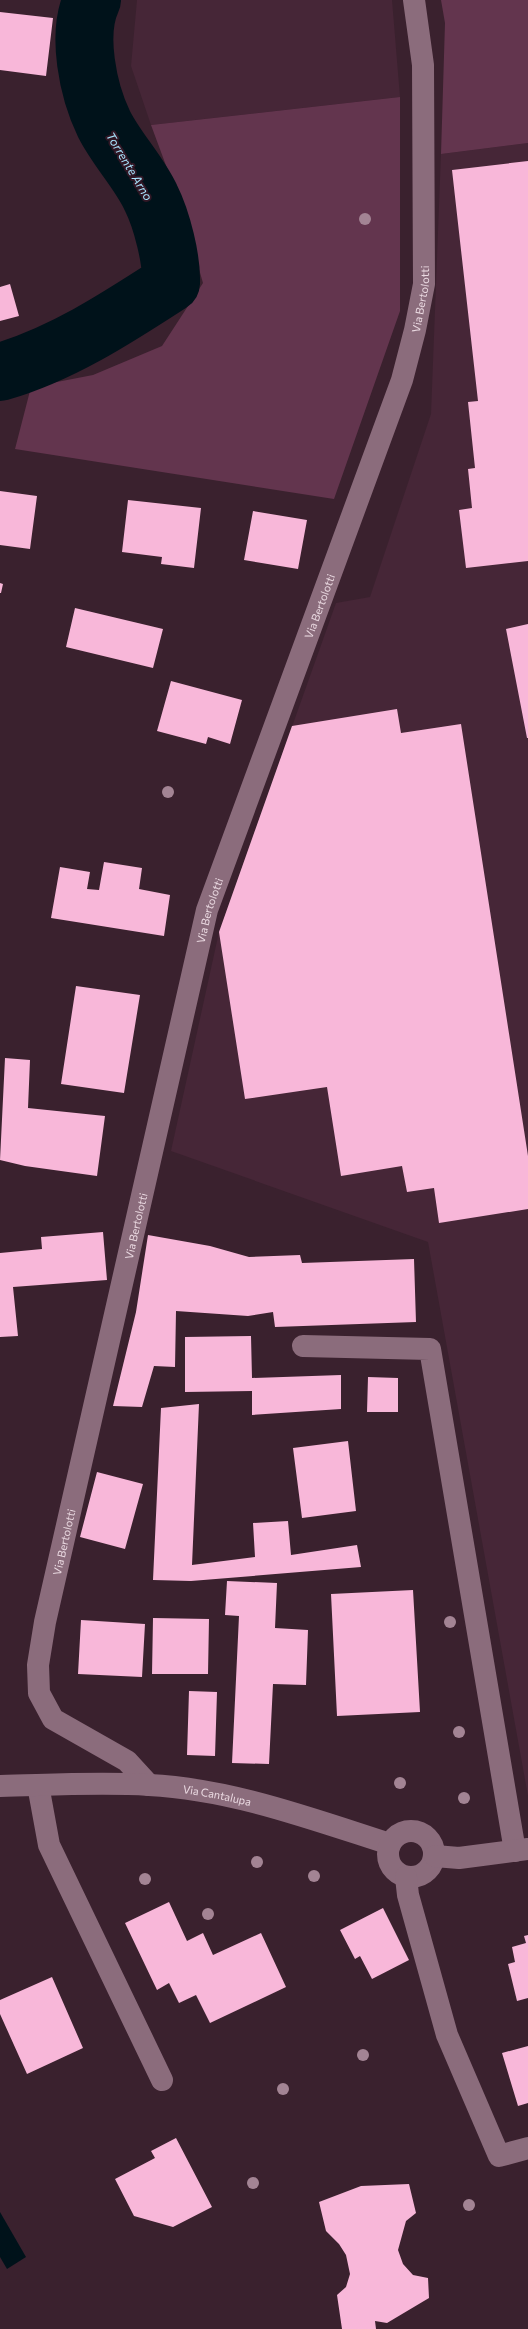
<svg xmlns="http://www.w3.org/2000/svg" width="528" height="2329" font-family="Commissioner,sans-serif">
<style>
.built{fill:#462637}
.green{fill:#63354e}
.water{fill:#00121a}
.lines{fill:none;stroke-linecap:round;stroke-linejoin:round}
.river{stroke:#00121a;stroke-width:58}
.building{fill:#f8b7d9}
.street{stroke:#8b6c7c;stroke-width:22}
.tree{fill:#a38494}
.labels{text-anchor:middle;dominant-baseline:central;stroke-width:4;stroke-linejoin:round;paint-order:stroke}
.street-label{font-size:11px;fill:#ead9e1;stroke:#301725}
.water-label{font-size:12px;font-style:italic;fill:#a9e5fe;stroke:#301725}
</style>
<rect width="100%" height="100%" fill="#3a212e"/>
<!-- built -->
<path class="built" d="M137 0H392L400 97 151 125 131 66Z
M528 143V1796L428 1242 171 1151 219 932 336 603 370 597 431 414 441 154Z"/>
<!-- green -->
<path class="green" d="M441 0H528V143L441 154 445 23Z
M400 97V311L334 499 15 449 31 387 93 375 162 346 203 283 181 206 151 125Z"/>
<!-- water -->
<path class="water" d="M0 2212 26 2257 7 2269 0 2257Z"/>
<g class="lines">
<!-- river -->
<path class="river" d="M0 372C62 354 117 318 171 283 172 260 162 220 151 198 139 172 117 150 104 124 88 91 76 34 92 0"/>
</g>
<!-- building -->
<path class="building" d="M0 12 53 18 46 76 0 70Z
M528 161V561L466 568 459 510 472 508 468 469 475 468 468 402 478 401 452 170Z
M10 284 19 316 0 321V287Z
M0 491 37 496 30 549 0 545Z
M128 500 201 508 194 568 161 564 162 557 122 552Z
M253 511 307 520 298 569 244 560Z
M0 583 3 584 1 593H0Z
M75 608 163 629 153 668 66 647Z
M528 624V738H527L506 629Z
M171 681 242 700 230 744 208 737 206 744 157 731Z
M397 709 401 733 461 724 528 1156V1209L439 1223 434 1188 407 1192 402 1166 341 1176 327 1087 245 1099 219 932 292 726Z
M104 862 142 868 139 889 170 895 164 936 51 918 60 867 90 872 87 889 99 890Z
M76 986 140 995 124 1093 61 1084Z
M5 1058 30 1060 28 1108 105 1116 97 1176 25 1166 0 1160Z
M103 1232 107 1280 13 1287 18 1336 0 1337V1253L42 1249 41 1237Z
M148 1235 210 1246 249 1257 300 1255 302 1263 414 1259 416 1322 275 1327 273 1312 248 1316 176 1311 175 1367 154 1366 142 1407 113 1406 136 1312Z
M251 1336 252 1378 341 1375V1409L252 1415V1391L185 1392V1337Z
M368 1377 398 1378V1412H367Z
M199 1404 192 1565 255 1557 253 1523 288 1521 291 1555 357 1545 361 1567 191 1581 153 1580 161 1408Z
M348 1441 356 1511 302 1518 293 1448Z
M97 1472 143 1484 125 1549 80 1537Z
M227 1581 277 1583 275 1628 308 1630 306 1685 273 1684 269 1764 232 1763 239 1616 225 1615Z
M413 1590 420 1712 337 1716 331 1594Z
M153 1618 209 1619 208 1674H152Z
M81 1620 145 1624 142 1677 78 1674Z
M189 1691 217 1692 215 1756 187 1755Z
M169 1902 187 1941 203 1933 213 1955 261 1933 286 1987 210 2023 196 1995 179 2003 169 1983 157 1990 125 1923Z
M383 1908 409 1960 372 1979 360 1956 355 1959 340 1930Z
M528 1935V1998L517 2001 508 1964 515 1962 512 1947 526 1943 524 1936Z
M52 1977 83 2048 27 2074 0 2014V2000Z
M528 2046V2103L518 2106 502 2053Z
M176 2138 212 2207 173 2227 134 2216 115 2179 155 2158 151 2151Z
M409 2184 416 2213 406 2221 398 2250 403 2264 413 2275 428 2278 429 2298 387 2323 375 2321 376 2329H342L337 2295 346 2287 350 2274 346 2255 339 2244 326 2231 319 2202 361 2186Z"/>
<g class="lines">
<!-- street -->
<g class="street">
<path d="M303 1346 430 1349 515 1851"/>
<path d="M38 1785 49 1845 162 2080"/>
<path id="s1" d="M149 1785 127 1761 53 1719 39 1693 38 1665 45 1622 207 910 402 380 415 330 424 284 423 65 414 0"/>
<path id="s2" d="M0 1786C49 1785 100 1782 149 1785 231 1789 312 1819 390 1844"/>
<circle cx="411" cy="1854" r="23"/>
<path d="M435 1856 459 1858 528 1849"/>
<path d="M406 1877 408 1895 447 2035 499 2156 528 2148"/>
</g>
</g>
<!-- trees -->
<g class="tree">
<circle cx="365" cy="219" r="6"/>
<circle cx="168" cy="792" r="6"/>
<circle cx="450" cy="1622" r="6"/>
<circle cx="459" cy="1732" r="6"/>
<circle cx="400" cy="1783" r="6"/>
<circle cx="464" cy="1798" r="6"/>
<circle cx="257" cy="1862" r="6"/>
<circle cx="314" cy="1876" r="6"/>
<circle cx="145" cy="1879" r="6"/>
<circle cx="208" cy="1914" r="6"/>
<circle cx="363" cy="2055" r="6"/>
<circle cx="283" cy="2089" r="6"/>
<circle cx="253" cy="2183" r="6"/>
<circle cx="469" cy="2205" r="6"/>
</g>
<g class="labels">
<!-- street labels -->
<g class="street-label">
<text stroke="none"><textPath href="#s1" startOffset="1597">Via Bertolotti</textPath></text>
<text stroke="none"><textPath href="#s1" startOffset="1273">Via Bertolotti</textPath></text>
<text stroke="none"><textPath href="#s1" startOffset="949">Via Bertolotti</textPath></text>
<text stroke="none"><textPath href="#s1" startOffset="625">Via Bertolotti</textPath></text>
<text stroke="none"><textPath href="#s1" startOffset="301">Via Bertolotti</textPath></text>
<text stroke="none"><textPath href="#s2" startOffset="218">Via Cantalupa</textPath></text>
</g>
<!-- water labels -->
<g class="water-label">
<text transform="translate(130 166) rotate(59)">Torrente Arno</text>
</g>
</g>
</svg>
